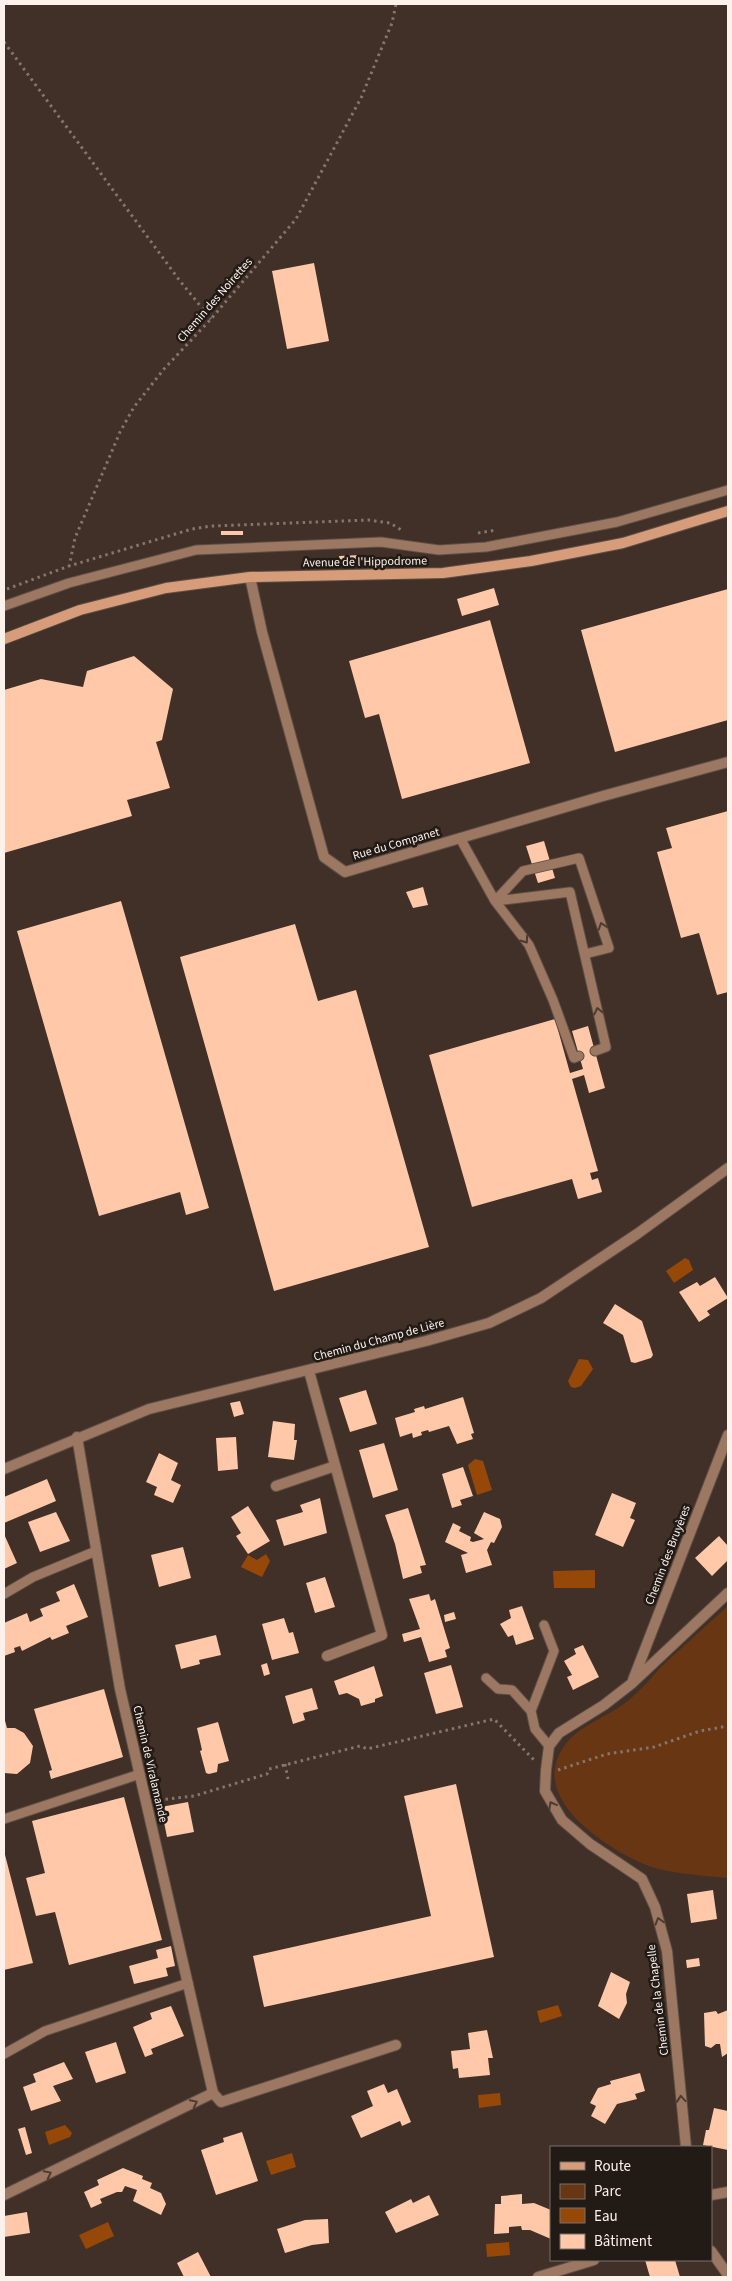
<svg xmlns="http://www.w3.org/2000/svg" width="732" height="2281" font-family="'Source Sans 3',sans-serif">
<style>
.green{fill:#693613}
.water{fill:#964808}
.building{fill:#fec8a9}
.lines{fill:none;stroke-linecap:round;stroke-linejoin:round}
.service-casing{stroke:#5e4f46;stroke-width:11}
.minor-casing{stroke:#5e4f46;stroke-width:12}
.secondary-casing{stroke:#5e4f46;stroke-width:12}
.path{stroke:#84756e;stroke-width:3;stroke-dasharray:2.5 4;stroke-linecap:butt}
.service{stroke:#9c7762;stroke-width:9}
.minor{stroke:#9c7762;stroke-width:10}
.secondary{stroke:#d79c7a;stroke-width:10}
.oneway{stroke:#4c3b30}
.labels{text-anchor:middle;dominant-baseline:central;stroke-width:5;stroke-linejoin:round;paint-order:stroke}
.street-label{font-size:12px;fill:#fcf1eb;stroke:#211a15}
</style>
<rect width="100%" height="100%" fill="#403027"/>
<!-- green -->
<path class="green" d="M728 1606V1878C700 1875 665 1874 639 1862 601 1844 530 1797 563 1748 577 1725 609 1717 629 1700 641 1690 651 1678 661 1667 683 1646 706 1626 728 1606Z"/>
<!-- water -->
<path class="water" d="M685 1258 689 1260 693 1270 674 1283 666 1271Z
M579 1359 588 1360 593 1369 581 1386 575 1388 571 1387 568 1381Z
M475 1459 483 1461 492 1490 477 1495 468 1465Z
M266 1554 270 1561 262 1577 241 1567 248 1555 257 1560Z
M595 1570V1588H554L553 1571Z
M558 2005 562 2016 540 2023 537 2011Z
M500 2093 501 2105 479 2108 478 2095Z
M65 2125 72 2133 70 2137 49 2145 45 2132Z
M292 2153 296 2167 271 2175 266 2161Z
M108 2222 114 2236 86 2249 79 2235Z
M509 2242 510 2255 487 2257 486 2244Z"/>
<!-- building -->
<path class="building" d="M314 263 329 341 287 349 272 271Z
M221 531H243V535H221Z
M361 555V560L340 561 339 556Z
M494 588 499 605 462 616 457 599Z
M728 589V720L615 752 581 630Z
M490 620 530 763 402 799 379 714 365 718 349 661Z
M134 656 173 689 162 740 156 742 170 788 127 800 132 816 4 853V690L41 679 83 687 87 671Z
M728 811V992L717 995 699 933 681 938 657 852 672 848 666 828Z
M544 841 555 878 538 883 526 846Z
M423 887 428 905 413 908 406 892Z
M121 901 209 1208 186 1215 180 1192 99 1216 17 931Z
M295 924 318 1001 356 990 429 1247 274 1291 180 957Z
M555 1019 570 1073 583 1069 572 1031 588 1026 605 1088 589 1093 584 1075 572 1079 598 1171 590 1173 592 1180 598 1178 602 1192 578 1199 572 1179 472 1207 429 1055Z
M715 1277 728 1298 707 1311 710 1315 699 1322 679 1292 697 1282 700 1286Z
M615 1304 642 1321 653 1355 651 1358 635 1363 631 1362 623 1335 603 1323Z
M366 1390 377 1424 350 1432 339 1398Z
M463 1397 474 1433 471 1434 473 1439 457 1444 449 1426 429 1432 428 1430 421 1432 422 1435 413 1438 412 1433 400 1437 395 1418 415 1412 414 1409 424 1406 425 1409Z
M240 1401 244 1414 234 1417 230 1403Z
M273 1421 295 1424 294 1440H297L294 1460 268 1457Z
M236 1437 238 1469 218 1471 216 1438Z
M384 1443 398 1490 373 1498 359 1450Z
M159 1453 178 1463 171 1480 181 1485 173 1503 154 1495 157 1487 146 1482Z
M463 1467 473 1496 460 1500 462 1505 452 1508 442 1474Z
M47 1479 56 1501 4 1523V1497Z
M612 1493 636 1503 630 1518 635 1520 623 1547 595 1535Z
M320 1498 327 1533 284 1546 276 1520 303 1512 300 1505Z
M248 1506 270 1541 248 1554 236 1536 241 1533 231 1517Z
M408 1508 426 1565 420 1566 422 1573 403 1579 395 1544 385 1515Z
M56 1512 70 1541 40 1552 28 1522Z
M484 1512 500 1519 502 1527 494 1543 491 1542 487 1550 492 1565 466 1573 461 1555 468 1553 445 1542 453 1523 461 1527 459 1531 471 1537 470 1541 473 1542 484 1539 474 1533Z
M4 1534 17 1563 4 1569Z
M719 1536 728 1546V1560L712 1576 695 1558Z
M183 1547 191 1578 159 1587 151 1555Z
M325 1577 335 1607 315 1613 306 1583Z
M74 1584 88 1617 66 1626 69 1633 52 1640 50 1637 22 1651 20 1646 14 1648 15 1652 4 1656V1623L27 1613 30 1622 43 1616 40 1609 60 1601 56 1592Z
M429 1594 431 1601 435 1599 450 1648 445 1650 447 1657 429 1662 421 1637 404 1642 402 1634 420 1629 409 1599Z
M522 1606 534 1639 516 1645 513 1635 508 1637 500 1624 511 1618 509 1610Z
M454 1612 456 1619 445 1622 444 1615Z
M284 1618 289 1633 293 1632 299 1653 272 1660 262 1624Z
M216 1635 221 1655 199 1660 200 1664 181 1669 175 1645Z
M583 1645 599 1677 573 1690 567 1677 572 1675 564 1661 576 1654 574 1649Z
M267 1663 270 1674 264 1676 261 1665Z
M451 1665 463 1707 436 1714 424 1673Z
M374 1666 383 1696 375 1699V1702L361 1706 359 1699 347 1693 339 1695 334 1681Z
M312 1688 318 1709 303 1713 305 1720 293 1724 285 1696Z
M104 1689 123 1757 51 1779 49 1771 52 1770 34 1709Z
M4 1717 7 1728H15L24 1733 33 1746 30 1763 17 1774 4 1773Z
M218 1722 229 1761 218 1764 217 1772 209 1774 206 1773 200 1751 202 1750 197 1728Z
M456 1784 494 1957 264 2007 253 1956 431 1916 404 1796Z
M124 1797 162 1940 69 1965 55 1912 36 1916 26 1878 45 1873 32 1821Z
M188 1802 194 1832 167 1837 161 1807Z
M4 1851 33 1963 4 1970Z
M713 1890 717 1919 691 1923 687 1894Z
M171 1946 175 1966 166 1968 168 1976 134 1984 129 1966 158 1958 156 1950Z
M699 1958 700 1966 687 1968 686 1960Z
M611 1972 630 1982 626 1994 627 2003 619 2019 598 2006Z
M171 2006 184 2036 151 2049 153 2054 145 2057 133 2027 152 2019 150 2013Z
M728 2010V2053L722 2057 720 2044H716L711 2048 705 2046 704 2013 716 2011 718 2014Z
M487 2030 493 2058H488L490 2075 459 2078 458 2068 453 2069 451 2051 470 2049 468 2033Z
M116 2042 126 2073 96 2083 85 2052Z
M64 2062 73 2079 53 2086 61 2101 31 2111 23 2087 36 2082 33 2074Z
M640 2073 645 2091 635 2094 637 2099 617 2104 605 2124 591 2116 596 2106 590 2103 598 2088 611 2084 610 2081Z
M384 2084 388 2093 397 2089 411 2122 402 2126 400 2121 361 2138 351 2116 373 2106 367 2091Z
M714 2108 728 2111V2150L703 2145 706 2130H709Z
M25 2127 32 2153 26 2155 18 2129Z
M242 2132 258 2181 216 2195 201 2150 224 2142 223 2138Z
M123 2168 143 2176 142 2179 152 2183 150 2188 161 2193 166 2204 161 2215 133 2201 137 2190 125 2186 122 2192H117L100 2199 102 2203 91 2208 84 2192 99 2185 97 2180Z
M522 2194V2204L534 2203 551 2210V2239L530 2230H522L521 2226 509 2227V2233L494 2234 495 2204H501V2196Z
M429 2195 439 2215 396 2233 385 2212 411 2199 413 2203Z
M27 2212 30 2233 4 2237V2216Z
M328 2219 329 2243 312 2245 285 2253 277 2229 305 2220Z
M198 2252 211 2277H184L177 2263Z
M645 2260H675L680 2277H650Z"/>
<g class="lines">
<defs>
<path id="service" d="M4 606 69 583 196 550 381 542 439 550 486 547 617 522 728 490
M460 838 495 901 529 945 553 1000 574 1058 579 1056
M495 901 570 892 606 1047 595 1051
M495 901 523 871 579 858 609 948 585 954
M4 1594 33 1577 96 1551
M486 1678 498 1689 512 1690 531 1711 535 1729 549 1746
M531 1711 554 1651 544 1625
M4 1819 140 1774
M4 2054 45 2031 188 1983"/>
<path id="minor" d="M250 577 262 632 324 857 345 872 603 796 728 762
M309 1371 382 1635 327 1656
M77 1437 120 1689 213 2093 221 2102 396 2045
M4 1469 149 1409 426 1341 489 1323 541 1298 637 1234 728 1168
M276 1486 335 1466
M633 1680 728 1435
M686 2147 667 1951 655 1907 642 1879 590 1844 562 1820 545 1791 546 1770 549 1746 559 1733 604 1705 631 1684 728 1593
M4 2195 213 2093
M711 2195 728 2192
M711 2251 728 2275
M538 2277 594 2260"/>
<path id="secondary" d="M4 639 80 610 166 588 250 577 443 573 531 561 623 543 728 511"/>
</defs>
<!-- service casing -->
<use href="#service" class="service-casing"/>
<!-- minor casing -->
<use href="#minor" class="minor-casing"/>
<!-- secondary casing -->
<use href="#secondary" class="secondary-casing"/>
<!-- path -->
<path class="path" d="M4 42 180 281 211 319
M478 533 497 530
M69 567 75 538 120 432 134 407 164 369 211 319 296 219 361 98 392 23 396 4
M7 589 69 566 192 529 211 526 368 520 390 523 403 531
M285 1764 288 1779
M558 1770 607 1754 654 1747 700 1731 728 1726
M159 1800 194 1796 267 1774 269 1769 360 1746 367 1749 494 1719 534 1760"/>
<!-- service -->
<use href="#service" class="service"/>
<!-- minor -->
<use href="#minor" class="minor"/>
<!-- secondary -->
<use href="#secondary" class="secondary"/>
</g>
<!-- one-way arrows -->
<defs><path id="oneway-chevron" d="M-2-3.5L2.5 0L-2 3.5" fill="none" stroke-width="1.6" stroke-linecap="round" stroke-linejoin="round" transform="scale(1.25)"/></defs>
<g class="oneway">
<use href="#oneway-chevron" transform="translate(602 926) rotate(-109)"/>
<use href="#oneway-chevron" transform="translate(525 940) rotate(55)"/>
<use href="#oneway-chevron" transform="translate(598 1011) rotate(-103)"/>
<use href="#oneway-chevron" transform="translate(552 1805) rotate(-119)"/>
<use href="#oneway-chevron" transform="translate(659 1921) rotate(-106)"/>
<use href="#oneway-chevron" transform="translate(681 2099) rotate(-95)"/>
<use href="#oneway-chevron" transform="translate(194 2103) rotate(-26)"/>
<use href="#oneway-chevron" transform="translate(48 2174) rotate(-26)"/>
</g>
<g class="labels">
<!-- street labels -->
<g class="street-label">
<text transform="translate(215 300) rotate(-49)">Chemin des Noirettes</text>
<text transform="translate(365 562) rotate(-1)">Avenue de l'Hippodrome</text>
<text transform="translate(396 844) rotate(-16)">Rue du Companet</text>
<text transform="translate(379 1340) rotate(-15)">Chemin du Champ de Lière</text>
<text transform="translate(668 1555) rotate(-69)">Chemin des Bruyères</text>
<text transform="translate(150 1764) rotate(77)">Chemin de Viralamande</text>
<text transform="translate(658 2000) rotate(-97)">Chemin de la Chapelle</text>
</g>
</g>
<!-- border -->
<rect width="732" height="2281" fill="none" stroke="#fcf1eb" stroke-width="10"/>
<!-- legend -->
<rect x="550" y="2146" width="162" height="115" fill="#211a15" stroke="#79706b"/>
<rect x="560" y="2162" width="25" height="8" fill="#d79c7a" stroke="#79706b"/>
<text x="594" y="2171" font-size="15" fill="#fcf1eb">Route</text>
<rect x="560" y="2184" width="25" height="15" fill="#693613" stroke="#79706b"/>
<text x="594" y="2196" font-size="15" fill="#fcf1eb">Parc</text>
<rect x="560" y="2208" width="25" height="15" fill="#964808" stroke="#79706b"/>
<text x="594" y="2221" font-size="15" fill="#fcf1eb">Eau</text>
<rect x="560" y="2234" width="25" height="15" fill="#fec8a9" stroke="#79706b"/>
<text x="594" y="2246" font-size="15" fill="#fcf1eb">Bâtiment</text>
</svg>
